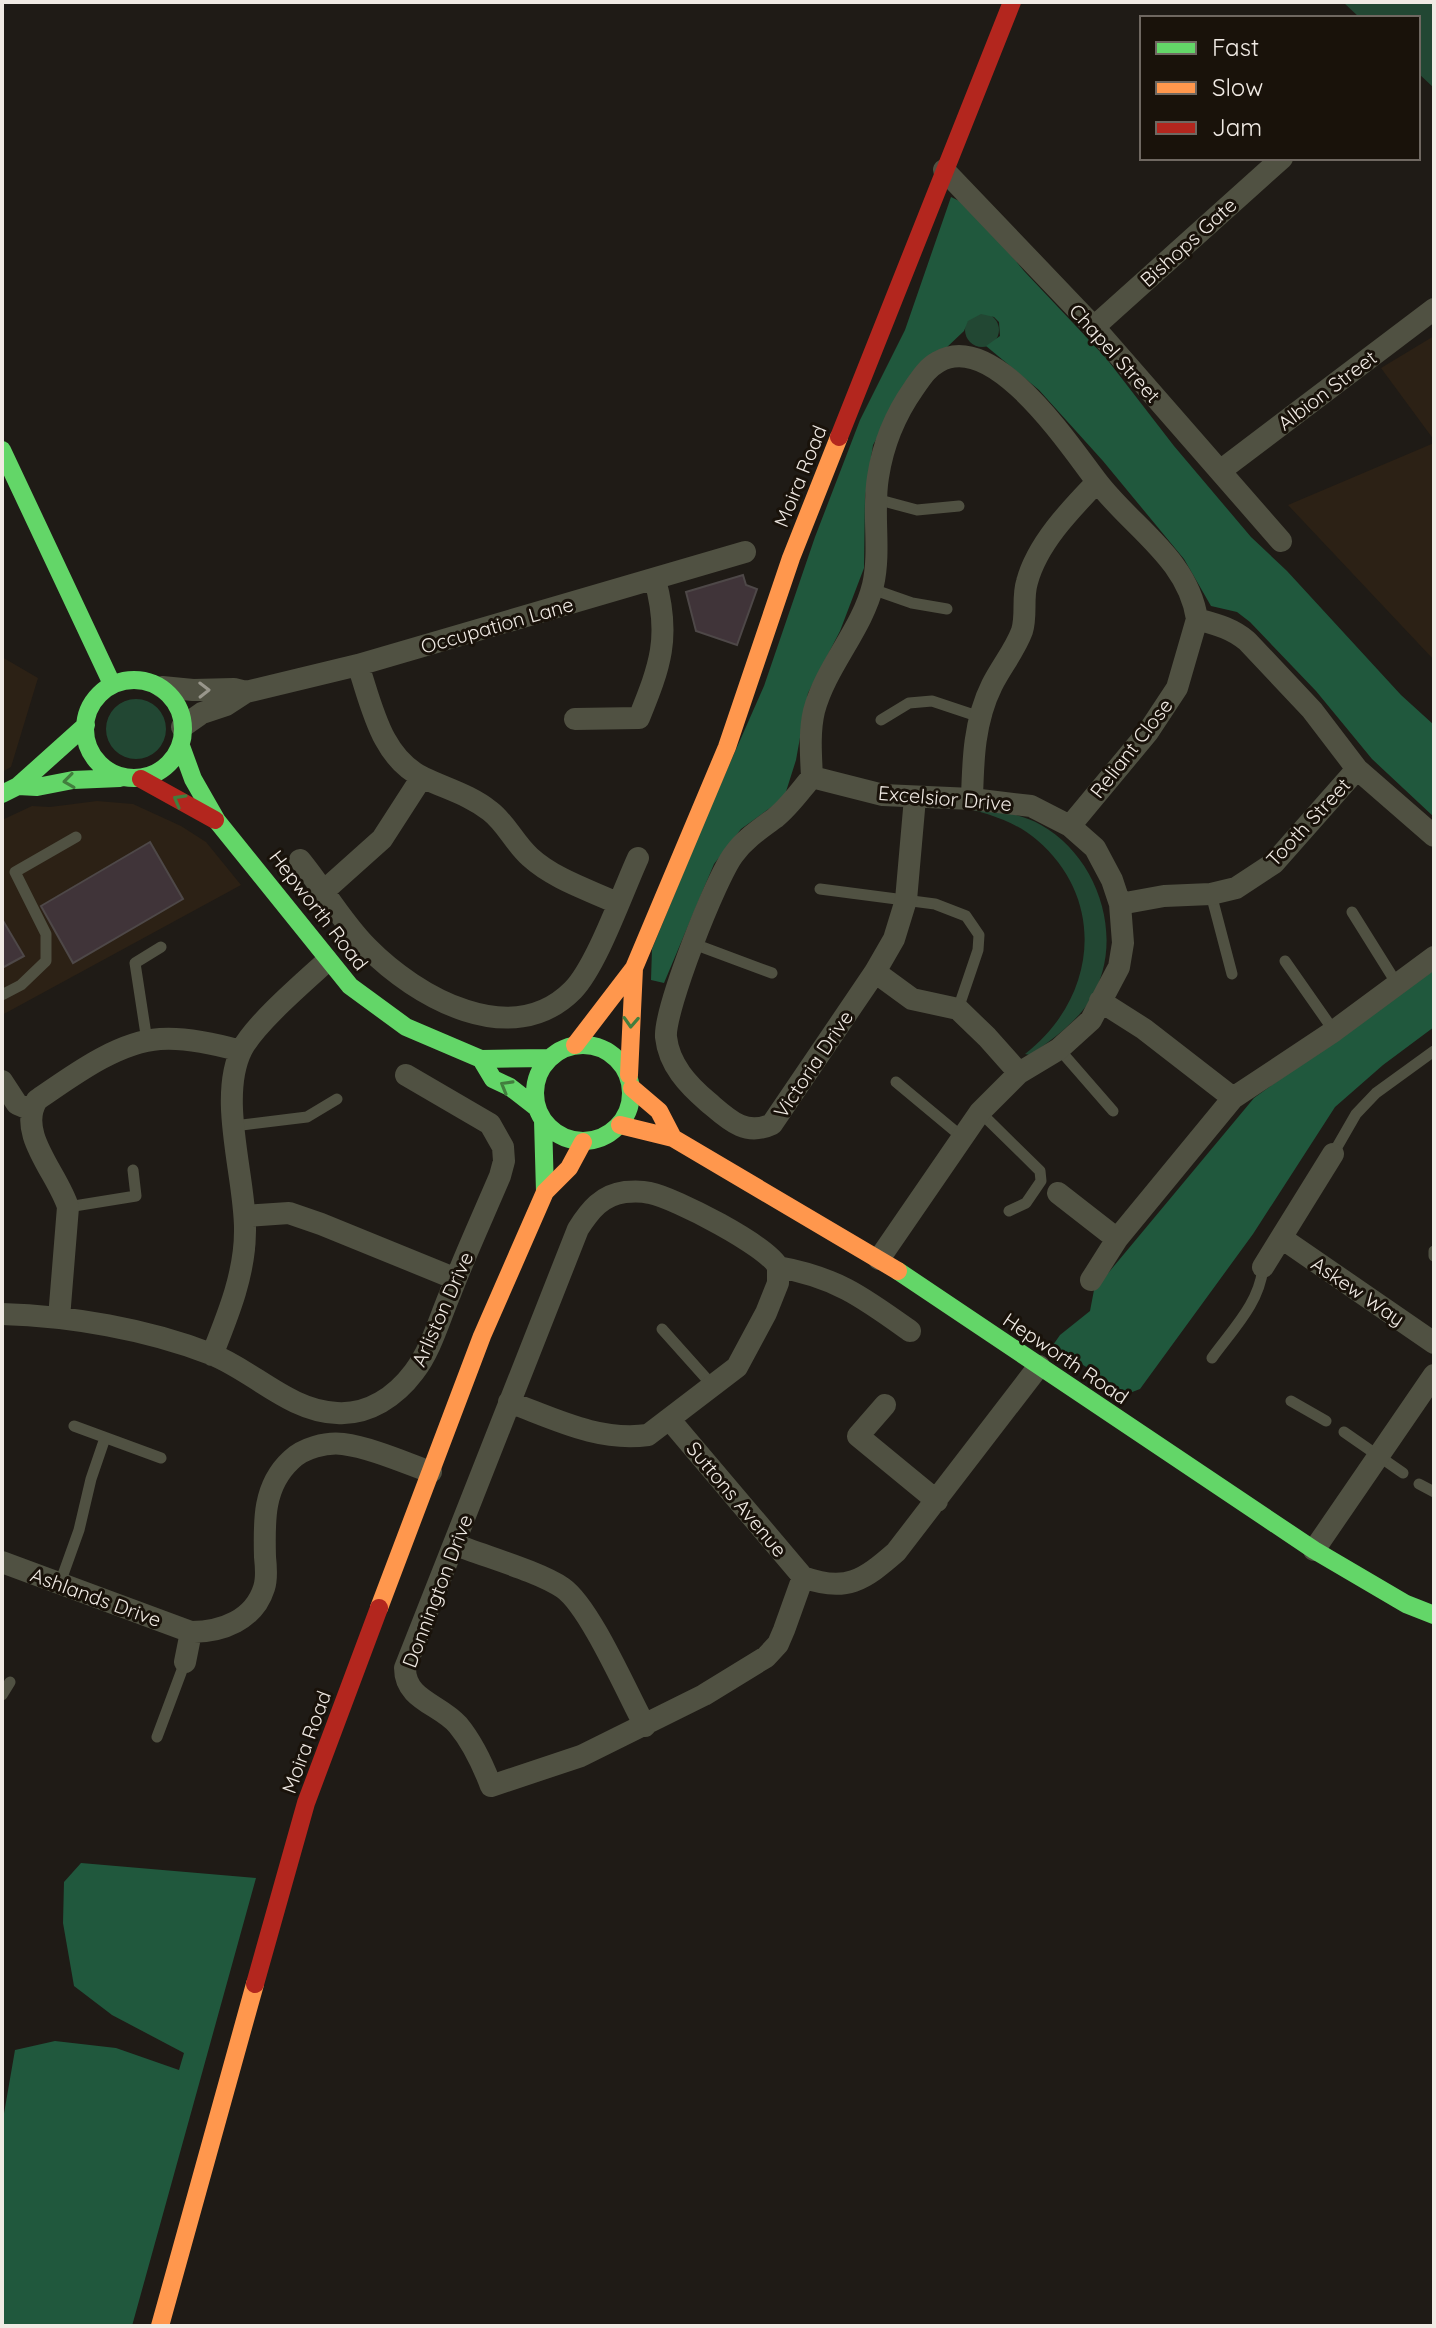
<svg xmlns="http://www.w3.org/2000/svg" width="1436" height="2328" font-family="Quicksand,sans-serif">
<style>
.built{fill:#2c2115}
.green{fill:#224733}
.forest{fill:#20583d}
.building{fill:#403439;stroke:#4e4848;stroke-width:2}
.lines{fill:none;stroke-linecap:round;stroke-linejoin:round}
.lane{stroke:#505142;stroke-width:11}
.street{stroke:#505142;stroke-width:22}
.fast{stroke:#63d668;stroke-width:18}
.slow{stroke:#ff974d;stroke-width:18}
.jam{stroke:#b3261e;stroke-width:18}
.oneway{stroke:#98968b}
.oneway2{stroke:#427e3e}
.labels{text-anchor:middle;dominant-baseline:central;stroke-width:6;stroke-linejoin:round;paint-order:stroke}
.street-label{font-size:20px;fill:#f0eae4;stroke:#19120a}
</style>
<rect width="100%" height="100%" fill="#1f1b16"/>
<!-- built -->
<path class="built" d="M1434 336V440L1381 368Z
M1434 443V660L1288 505Z
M2 657 38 678 11 767 2 772Z
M97 801 133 804 181 826 206 842 241 885 2 1015V820L32 806 50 807Z"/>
<!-- green -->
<path class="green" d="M1343 2H1434V88L1418 73V18H1360Z
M965 330a17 17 0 1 1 34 0a17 17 0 1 1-34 0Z
M106 729a30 30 0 1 1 60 0a30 30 0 1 1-60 0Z
M958 806C986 810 1017 811 1041 825 1100 858 1127 943 1089 1002 1074 1024 1052 1040 1030 1055L1025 1054C1096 999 1108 901 1037 840 1015 821 986 813 958 806Z"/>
<!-- forest -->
<path class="forest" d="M951 197 972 207 1024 271 1106 358 1174 446 1251 537 1287 571 1401 695 1434 725V817L1372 759 1316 691 1250 622 1237 612 1211 606 1184 559 1103 461 1039 390 986 346 1000 336 999 322 994 317 981 314 968 321 964 331 907 385 873 445 865 498 864 568 840 631 808 693 796 760 784 798 741 829 714 864 664 983 651 980 652 949 707 815 764 686 815 537 860 420 905 330Z
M1434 968V1027L1383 1065 1335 1107 1253 1234 1140 1389 1127 1394 1053 1345 1060 1335 1090 1311 1094 1290 1254 1098Z
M81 1863 256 1878 132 2326H2V2125L15 2050 55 2041 116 2048 179 2070 184 2053 112 2015 74 1986 63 1923 64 1882Z"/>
<!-- building -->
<path class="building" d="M743 575 746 585 757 589 737 645 696 631 686 592Z
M150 842 183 899 73 963 41 906Z
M2 919 24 956 2 968Z"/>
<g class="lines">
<!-- lane -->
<path class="lane" d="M876 499 917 510 959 506
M872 589 912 603 947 609
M881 720 909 703 932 701 980 717
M820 889 935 904 966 916 979 935 978 950 958 1009
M1211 894 1232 974
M1352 912 1397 984
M694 944 772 973
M1285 961 1334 1031
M2 995 21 985 46 961V934L15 872 76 837
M147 1041 135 963 161 947
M1059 1049 1113 1111
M896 1082 962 1137
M980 1112 1040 1171 1041 1181 1026 1203 1009 1211
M234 1126 307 1117 337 1099
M1333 1154 1356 1114 1376 1093 1434 1051
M68 1207 136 1196 133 1170
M1434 1251V1256
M662 1329 713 1386
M1212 1358C1232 1330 1260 1303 1263 1267
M1291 1401 1326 1421
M74 1426 161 1458
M1344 1432 1403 1473
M1419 1484 1434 1492
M60 1583 79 1530 91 1479 105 1438
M2 1695 10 1682
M157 1737 185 1662"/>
<!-- street -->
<path class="street" d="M944 170 1094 327 1281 541
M1094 327 1282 158
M1220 471 1434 309
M358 665C372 706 381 758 424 778 447 789 470 795 490 811 506 823 515 844 530 857 554 879 589 890 617 903
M162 687 193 690 234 689 246 692
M575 719 639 718C660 666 671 637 655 580
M182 727 202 713 226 705 246 692 358 665 745 552
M812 777C800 791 789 807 775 818 760 829 745 839 734 854 716 877 664 1010 666 1037 669 1065 688 1085 708 1102 728 1119 745 1137 772 1124L875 972 894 939 906 900 915 798
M972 799C973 760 974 721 992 685 1001 667 1015 650 1022 631 1027 615 1022 598 1027 582 1037 544 1070 510 1097 482
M1070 826 1148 732 1177 688 1197 619
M300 860C323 888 342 922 367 947 416 997 512 1052 573 990 597 965 622 893 638 858
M325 890 382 839 422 777
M1120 904 1164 896 1211 894 1236 888 1274 863 1357 769
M875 972 912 999 958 1009 987 1037 1019 1073
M1100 1001 1144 1029 1233 1098
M2 1081 17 1104 31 1110
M1058 1193 1117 1239
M245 1216 289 1213 321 1224 456 1279
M1283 1239 1434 1343
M879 1259 980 1112 1019 1073 1059 1049 1091 1020 1119 967 1123 943 1120 904 1112 880 1095 848 1070 826 1031 806 972 799 883 795 812 777C811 756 809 732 814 711 826 666 862 630 873 585 881 550 872 513 878 477 883 444 895 415 914 388 921 378 927 368 938 362 993 329 1069 445 1096 480 1131 527 1188 558 1197 619 1215 624 1232 628 1247 641L1312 710 1357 769 1434 836
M1263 1267 1333 1154
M1091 1280 1117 1239 1233 1098 1334 1031 1434 957
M2 1314C70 1316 147 1329 211 1354 254 1371 289 1411 337 1413 369 1415 396 1396 414 1372 431 1350 439 1320 450 1294 465 1255 483 1216 500 1176L504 1161 503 1147 490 1124 406 1075
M59 1318 68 1207C58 1174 16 1133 37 1100 72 1076 117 1042 160 1039 187 1037 216 1044 241 1051
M910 1331C864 1298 836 1277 778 1267 768 1246 675 1198 650 1193 642 1191 634 1191 625 1192 602 1195 590 1210 578 1229L405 1668C405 1700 440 1704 458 1725 473 1743 483 1765 491 1786L581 1756 704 1695 766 1657 778 1644 784 1630 803 1577C846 1593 864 1580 896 1552L1039 1366
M212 1355C228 1315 245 1274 245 1231 246 1179 217 1098 242 1049 256 1023 304 982 327 961
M509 1402C555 1419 599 1442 648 1435L737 1367 766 1313 778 1283V1267
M885 1405 858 1436 937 1501
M670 1420 803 1577
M454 1544C483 1556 538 1571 563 1588 590 1607 627 1693 645 1726
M1314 1550 1434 1375
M2 1562 191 1632C222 1632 254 1620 264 1588 267 1579 266 1566 265 1557 264 1521 263 1486 291 1460 303 1448 326 1442 343 1444 372 1448 403 1462 431 1472
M185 1662 191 1632"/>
<!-- fast -->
<path class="fast" d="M2 450 112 684
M85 729a49 49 0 1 1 98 0a49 49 0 1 1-98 0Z
M181 746 193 779 217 821 350 986 406 1027 481 1059 550 1058
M18 786 37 787 73 780 120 778
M2 794 18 786 86 725
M535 1093a48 48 0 1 1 96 0a48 48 0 1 1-96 0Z
M481 1059 493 1079 510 1087 537 1108
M543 1120 545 1192
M898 1271 1314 1550 1406 1604 1434 1615"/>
<!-- slow -->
<path class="slow" d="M575 1045 634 968 727 747 791 558 839 437
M629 1075 634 968
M632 1088 659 1111 673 1138
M620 1125 673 1138 898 1271
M379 1608 482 1336 545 1192 569 1168 583 1142
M160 2326 255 1984"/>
<!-- jam -->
<path class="jam" d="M839 437 1012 2
M141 779 215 820
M255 1984 306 1803 379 1608"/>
</g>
<!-- one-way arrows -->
<defs><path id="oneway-chevron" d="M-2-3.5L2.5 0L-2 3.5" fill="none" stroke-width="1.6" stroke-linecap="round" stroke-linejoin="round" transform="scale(2)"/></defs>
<use class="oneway" href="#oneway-chevron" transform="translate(204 690) rotate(-1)"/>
<g class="oneway2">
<use href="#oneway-chevron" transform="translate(69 781) rotate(172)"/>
<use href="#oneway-chevron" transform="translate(179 800) rotate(-151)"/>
<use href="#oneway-chevron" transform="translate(631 1022) rotate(93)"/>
<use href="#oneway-chevron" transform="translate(506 1086) rotate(-150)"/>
</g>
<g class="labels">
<!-- street labels -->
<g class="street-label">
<text transform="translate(1188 242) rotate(-42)">Bishops Gate</text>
<text transform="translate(1115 353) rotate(48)">Chapel Street</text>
<text transform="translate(1327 390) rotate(-37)">Albion Street</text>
<text transform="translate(800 476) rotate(-68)">Moira Road</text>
<text transform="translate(497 625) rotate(-16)">Occupation Lane</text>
<text transform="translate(1131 748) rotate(-52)">Reliant Close</text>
<text transform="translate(945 798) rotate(5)">Excelsior Drive</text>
<text transform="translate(1308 822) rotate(-47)">Tooth Street</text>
<text transform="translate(319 910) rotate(52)">Hepworth Road</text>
<text transform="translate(813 1064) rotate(-56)">Victoria Drive</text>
<text transform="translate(1358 1291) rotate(34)">Askew Way</text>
<text transform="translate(442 1309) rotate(-66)">Arliston Drive</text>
<text transform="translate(1066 1358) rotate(34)">Hepworth Road</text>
<text transform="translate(737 1499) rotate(50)">Suttons Avenue</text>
<text transform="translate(437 1591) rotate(-69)">Donnington Drive</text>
<text transform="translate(96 1597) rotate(20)">Ashlands Drive</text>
<text transform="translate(306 1742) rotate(-70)">Moira Road</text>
</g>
</g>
<!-- border -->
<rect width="1436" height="2328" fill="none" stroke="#f0eae4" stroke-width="8"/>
<!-- legend -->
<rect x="1140" y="16" width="280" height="144" fill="#19120a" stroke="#6f6861" stroke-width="2"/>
<rect x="1156" y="42" width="40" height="12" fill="#63d668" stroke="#6f6861" stroke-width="2"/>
<text x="1212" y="56" font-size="24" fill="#f0eae4">Fast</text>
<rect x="1156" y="82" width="40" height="12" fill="#ff974d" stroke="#6f6861" stroke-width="2"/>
<text x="1212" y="96" font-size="24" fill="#f0eae4">Slow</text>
<rect x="1156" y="122" width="40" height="12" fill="#b3261e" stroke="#6f6861" stroke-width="2"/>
<text x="1212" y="136" font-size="24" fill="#f0eae4">Jam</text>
</svg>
